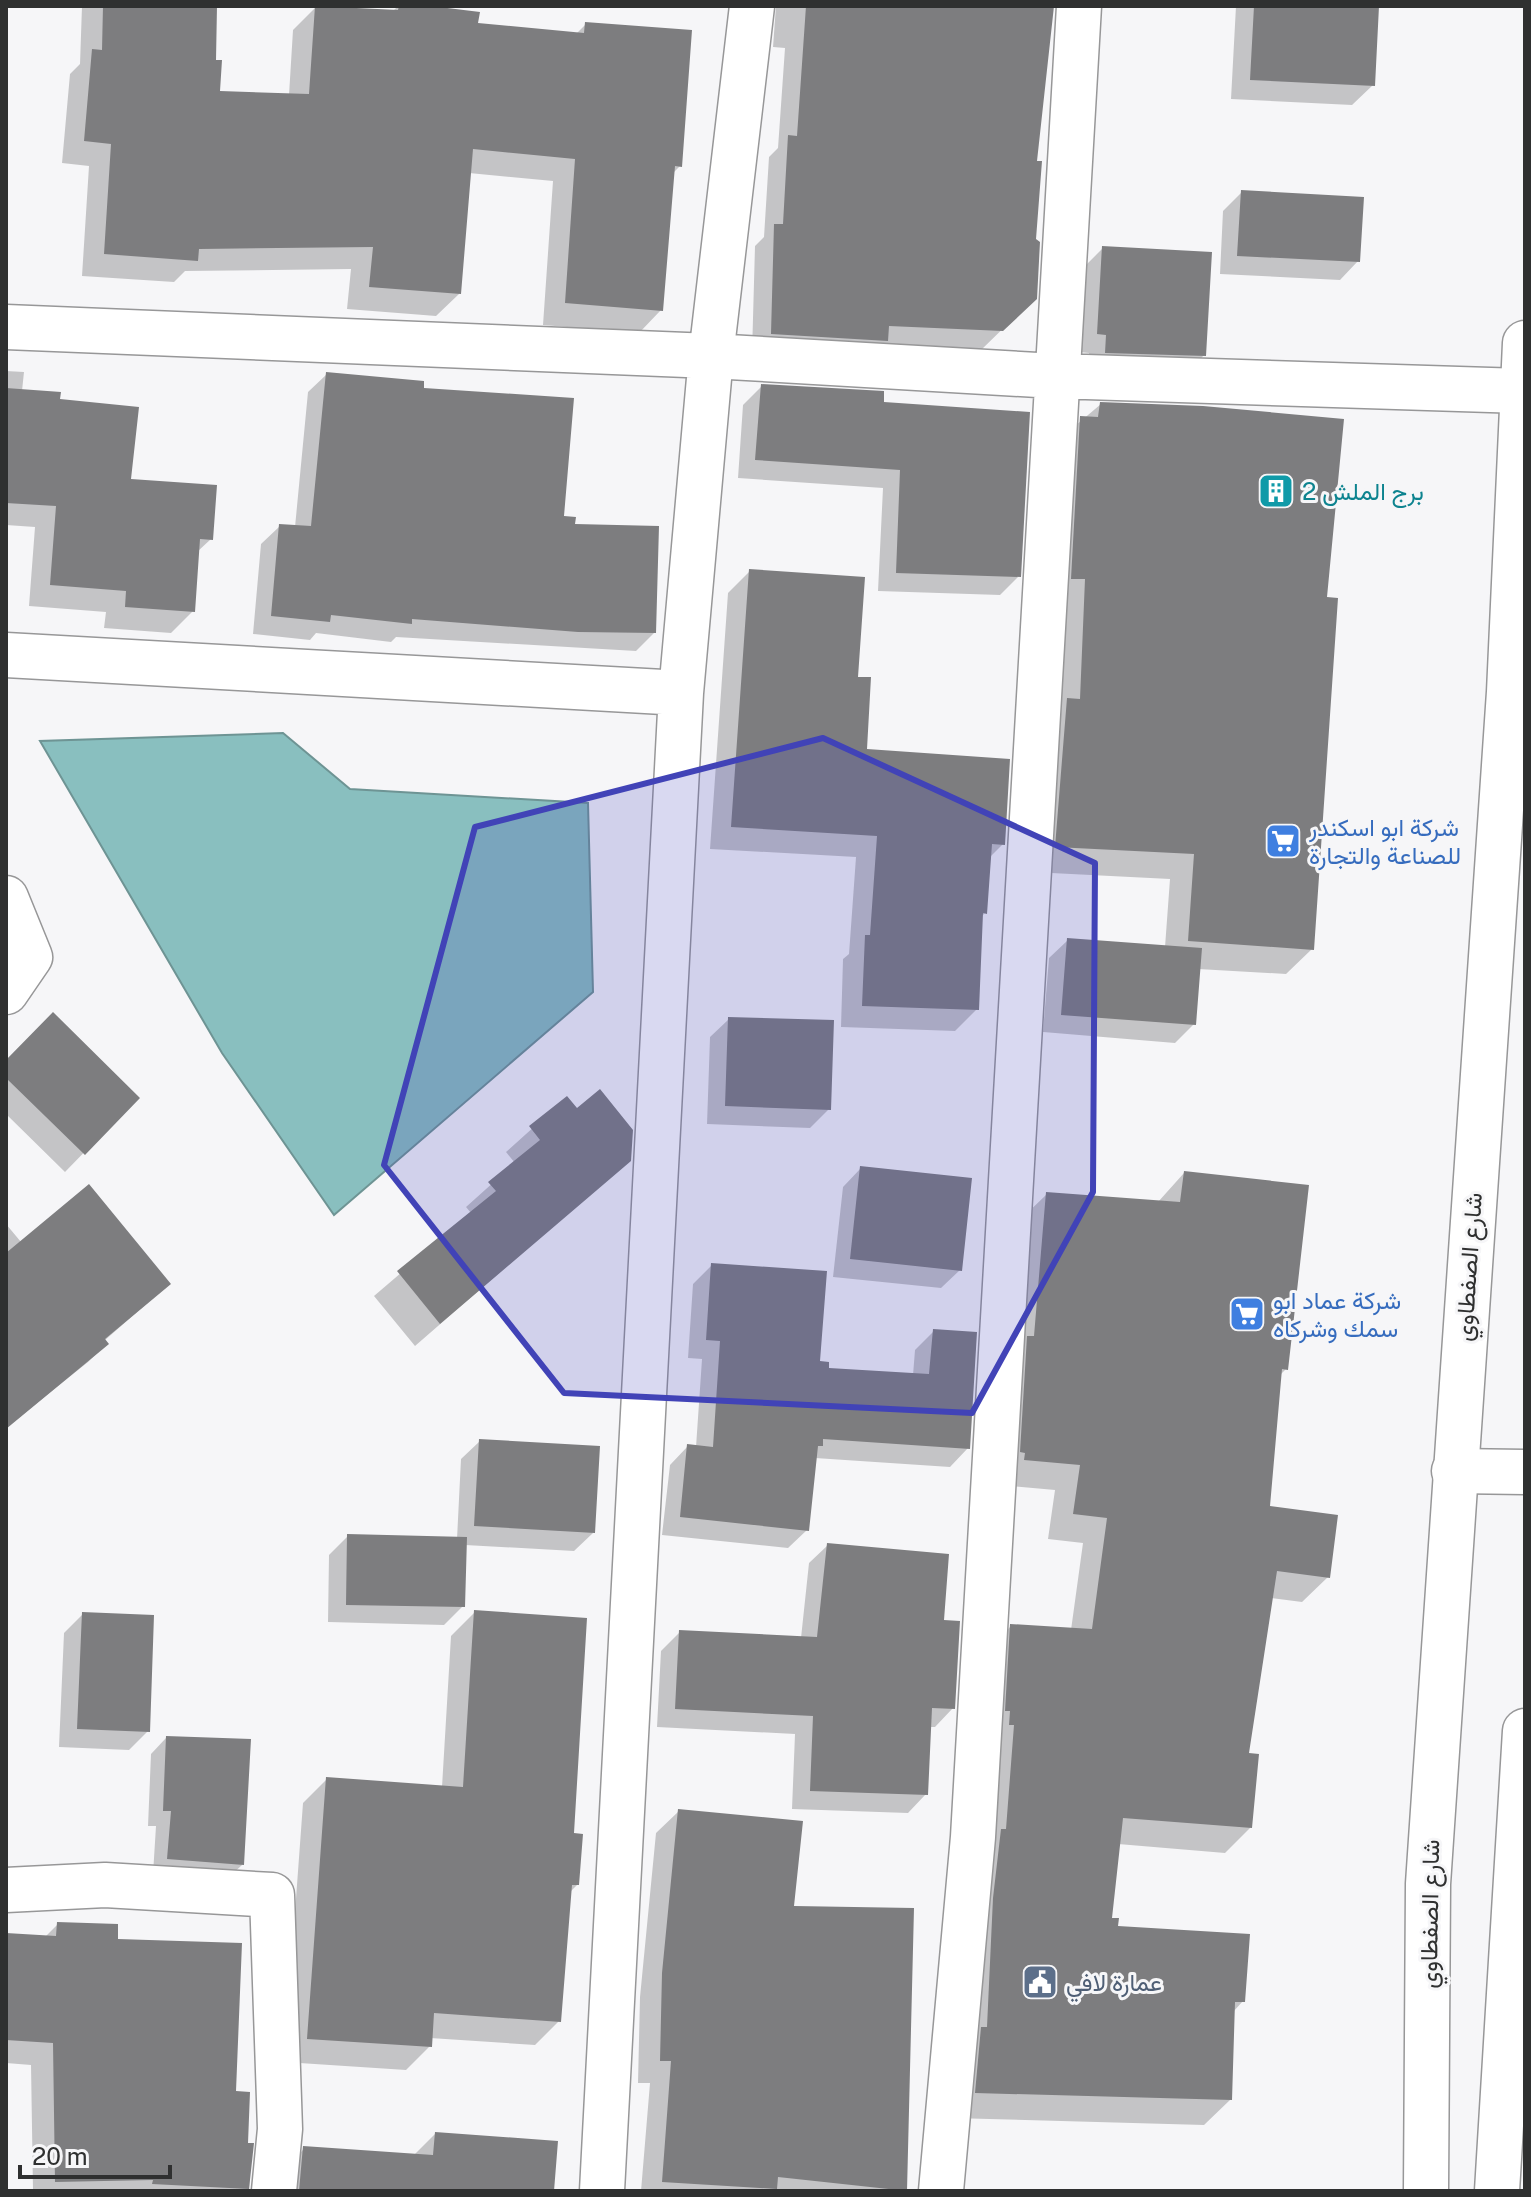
<svg xmlns="http://www.w3.org/2000/svg" width="1531" height="2197" font-family="'Public Sans',Vazirmatn,sans-serif">
<style>
.water{fill:#89bfbf;stroke:#6e9494;stroke-width:2}
.shadow{fill:#0003}
.building{fill:#7d7d7f}
.lines{fill:none;stroke-linecap:round;stroke-linejoin:round}
.minor-casing{stroke:#979798;stroke-width:47}
.major-casing{stroke:#979798;stroke-width:47}
.minor{stroke:#fff;stroke-width:44}
.major{stroke:#fff;stroke-width:44}
.marked{fill:#4143b7;fill-opacity:0.2;stroke:#4143b7;stroke-width:6;stroke-linejoin:round}
.labels{text-anchor:middle;dominant-baseline:central;stroke-width:6;stroke-linejoin:round;paint-order:stroke}
.culture-label{font-size:24px;fill:#0d838f;stroke:#f6f6f8;text-anchor:start}
.shop-label{font-size:24px;fill:#366cbe;stroke:#f6f6f8;text-anchor:start}
.street-label{font-size:24px;fill:#2f3030;stroke:#f6f6f8}
.service-label{font-size:24px;fill:#4e5e75;stroke:#f6f6f8;text-anchor:start}
</style>
<rect width="100%" height="100%" fill="#f6f6f8"/>
<!-- water -->
<path class="water" d="M283 733 350 789 588 803 593 992 334 1215 222 1053 40 741Z"/>
<!-- shadow -->
<path class="shadow" d="M82 6H215L214 62 218 92 289 95 293 30 316 7 392 12 398 6H415L476 25 576 34 586 24 680 166 673 173 661 310 639 333 543 325 553 181 469 173 459 294 436 316 347 309 351 269 185 271 174 282 82 276 89 166 62 163 70 74 80 64Z
M776 6H1051L1018 314 980 351 752 354 755 246 764 237 769 157 778 148 785 48 773 47Z
M1236 6H1378L1373 85 1352 105 1231 99Z
M1242 192 1358 261 1340 280 1220 274 1223 211Z
M1103 248 1204 355 1186 374 1087 370 1089 353 1079 352 1084 267Z
M6 371 24 372 22 391 128 481 211 539 197 552 193 611 171 633 104 628 106 612 29 606 35 527 6 525Z
M327 374 421 390 573 526 654 633 636 651 396 637 391 642 316 633 310 640 253 634 261 544 280 526 295 527 308 392Z
M762 386 882 403 1019 576 1000 595 878 591 883 488 738 478 743 405Z
M1101 404 1324 599 1312 949 1286 974 1198 969 1194 1024 1175 1043 1043 1032 1049 958 1068 940 1165 947 1170 879 1031 872 1055 443Z
M750 571 856 678 865 750 1003 844 989 858 985 913 981 917 977 1009 955 1031 841 1027 843 959 849 954 856 857 710 849 728 593Z
M729 1019 829 1109 810 1128 707 1124 710 1037Z
M6 1062 137 1098 65 1172 6 1114Z
M566 1098 629 1160 415 1346 374 1296 471 1213 466 1207 515 1163 506 1152Z
M861 1168 960 1270 941 1288 833 1277 843 1187Z
M1184 1173 1286 1369 1280 1375 1268 1508 1328 1577 1302 1602 1271 1598 1247 1755 1250 1828 1225 1853 1118 1844 1110 1920 1116 1928 1243 2001 1233 2012 1230 2100 1204 2125 951 2118 986 1652 1011 1626 1071 1630 1083 1543 1048 1539 1055 1490 1000 1485 1021 1219 1047 1194 1158 1202Z
M6 1224 21 1242 169 1284 104 1341 106 1344 88 1362 6 1428Z
M712 1265 826 1370 913 1375 915 1350 934 1331 968 1448 950 1467 815 1458 807 1530 788 1548 662 1535 670 1465 688 1446 696 1447 702 1359 688 1358 693 1284Z
M480 1441 593 1533 574 1551 465 1545 463 1606 444 1625 328 1622 329 1555 348 1536 457 1539 461 1459Z
M828 1545 942 1622 953 1708 935 1727H929L926 1794 908 1813 792 1809 795 1734 657 1727 661 1651 680 1632 801 1638 809 1563Z
M475 1612 572 1835 578 1884 569 1893 559 2021 535 2045 430 2038V2046L406 2070 284 2062 303 1803 327 1779 442 1787 451 1636Z
M83 1614 148 1731 129 1750 59 1747 64 1633Z
M166 1738 242 1865 226 1880 153 1874 156 1826H148L151 1754Z
M679 1811 792 1908 907 2171 905 2191H641L650 2083H638L640 1997 656 1833Z
M58 1924 116 1941 234 2093 246 2145H251L249 2191H33L31 2065 6 2063V1935L45 1937Z
M435 2134 552 2191H279L282 2171 304 2149 413 2156Z"/>
<!-- building -->
<path class="building" d="M103 6H217L216 60H222L220 91 309 94 315 6 398 10 399 6H431L480 12 478 23 584 33 585 22 692 30 682 167 675 166 663 311 565 303 575 159 473 149 461 294 369 287 373 247 199 249 198 261 104 254 111 144 84 141 92 49 102 50Z
M806 6H1054L1037 161H1042L1036 239 1040 242 1037 299 1003 331 889 326 888 341 771 334 774 224H783L788 135 797 136Z
M1254 6H1379L1375 86 1250 80Z
M1241 190 1364 197 1360 262 1237 256Z
M1102 246 1212 252 1206 356 1105 353 1106 335 1097 334Z
M326 372 424 381V388L574 398 564 516 576 517 575 524 659 526 656 633 578 632 412 619V624L331 615 330 622 271 616 279 524 311 526Z
M761 384 884 391V402L1030 412 1021 577 896 573 900 470 755 460Z
M6 388 61 392 60 399 139 407 131 479 217 485 213 540 200 539 195 612 125 607 126 591 50 585 56 506 6 503Z
M1100 402 1203 406 1344 419 1327 597 1338 598 1314 950 1188 941 1194 854 1055 847 1067 698 1080 699 1085 579H1071L1080 416 1098 417Z
M749 569 865 577 858 677H871L867 749 1010 759 1005 845 992 844 987 914 983 913 979 1010 862 1006 865 935H870L877 836 731 827Z
M1067 938 1202 948 1196 1025 1061 1015Z
M53 1012 140 1098 85 1155 6 1078V1060Z
M728 1017 834 1020 831 1110 725 1106Z
M600 1089 633 1130 631 1161 440 1324 397 1271 496 1191 488 1182 540 1140 529 1126 567 1096 577 1108Z
M860 1166 972 1178 962 1271 850 1259Z
M1184 1171 1309 1185 1288 1370 1282 1369 1270 1506 1338 1515 1330 1578 1277 1571 1249 1753 1259 1754 1252 1828 1123 1818 1112 1918H1119L1118 1926 1250 1934 1245 2002H1235L1232 2100 975 2093 981 2027H987L993 1898 1001 1829H1006L1014 1725H1009L1010 1711H1005L1010 1624 1092 1629 1107 1518 1073 1514 1080 1465 1024 1460 1025 1453 1020 1452 1027 1336H1034L1046 1192 1180 1202Z
M89 1184 171 1284 105 1339 109 1344 6 1429V1253Z
M711 1263 827 1271 820 1361 829 1362V1368L929 1374 933 1329 977 1332 970 1449 823 1439V1446H818L809 1531 680 1517 687 1444 713 1447 720 1341 706 1340Z
M479 1439 600 1446 595 1533 474 1526Z
M347 1534 467 1537 465 1607 346 1605Z
M827 1543 949 1554 944 1620 960 1621 955 1709 932 1708 928 1795 810 1791 813 1716 675 1709 679 1630 817 1637Z
M474 1610 587 1618 574 1833 583 1834 579 1885H572L561 2022 434 2013 432 2047 307 2039 326 1777 463 1787Z
M82 1612 154 1615 150 1732 77 1729Z
M166 1736 251 1739 244 1865 167 1859 171 1811H163Z
M678 1809 803 1821 794 1906 914 1908 907 2191 778 2177 777 2189 662 2182 671 2061H660L662 1973Z
M57 1922 118 1924V1939L242 1943 236 2091 250 2092 248 2143H254L249 2189 152 2184 153 2180 55 2182 53 2043 6 2040V1933L56 1936Z
M435 2132 558 2141 554 2191H299L303 2146 433 2155Z"/>
<g class="lines">
<defs>
<path id="minor" d="M6 327 711 356 1055 376 1522 391
M6 655 681 693
M6 898 30 957 6 992
M1454 1471 1525 1472
M6 1890 105 1885 272 1895 280 2129 274 2191
M602 2191 681 693 711 356 752 6
M941 2191 973 1837 1079 6"/>
<path id="major" d="M1426 2191 1428 1884 1509 692 1525 343
M1497 2191 1525 1731"/>
</defs>
<!-- minor casing -->
<use href="#minor" class="minor-casing"/>
<!-- major casing -->
<use href="#major" class="major-casing"/>
<!-- minor -->
<use href="#minor" class="minor"/>
<!-- major -->
<use href="#major" class="major"/>
</g>
<!-- marked area -->
<path class="marked" d="M823 738 1095 863 1093 1192 972 1413 564 1393 384 1165 475 827Z"/>
<!-- icons -->
<defs>
<symbol id="building-square" viewBox="-11 -11 22 22"><rect x="-9" y="-9" width="18" height="18" rx="4" fill="#0f9aa8" stroke="#f6f6f8"/><path d="M-4-6H4V6H1V3H-1V6H-4ZM-2.5-4.3h1.7v1.8h-1.7ZM.8-4.3h1.7v1.8H.8ZM-2.5-1h1.7V.8h-1.7ZM.8-1h1.7V.8H.8Z" fill="#fff"/></symbol>
<symbol id="supermarket-square" viewBox="-11 -11 22 22"><rect x="-9" y="-9" width="18" height="18" rx="4" fill="#3f7fe0" stroke="#f6f6f8"/><path d="M-6-5.5h2.5l.6 2H6L4.5 2H-2.5L-4.4-4H-6ZM-1.5 3.2a1.3 1.3 0 1 0 .1 0ZM3 3.2a1.3 1.3 0 1 0 .1 0Z" fill="#fff"/></symbol>
<symbol id="civic-square" viewBox="-11 -11 22 22"><rect x="-9" y="-9" width="18" height="18" rx="4" fill="#5c6f8a" stroke="#f6f6f8"/><path d="M-.6-6.5H3V-4.5H.6V-3L4-1V1h2V6H-6V1h2V-1L-.6-3ZM-1.2 2.5V6h2.4V2.5Z" fill="#fff"/></symbol>
</defs>
<g fill-rule="evenodd">
<use href="#building-square" x="1256" y="471" width="40" height="40"/>
<use href="#supermarket-square" x="1263" y="821" width="40" height="40"/>
<use href="#supermarket-square" x="1227" y="1294" width="40" height="40"/>
<use href="#civic-square" x="1020" y="1962" width="40" height="40"/>
</g>
<g class="labels">
<!-- culture labels -->
<g class="culture-label">
<text x="1302" y="491">برج الملش 2</text>
</g>
<!-- shop labels -->
<g class="shop-label">
<text x="1309" y="827">شركة ابو اسكندر<tspan x="1309" dy="28">للصناعة والتجارة</tspan></text>
<text x="1273" y="1300">شركة عماد ابو<tspan x="1273" dy="28">سمك وشركاه</tspan></text>
</g>
<!-- street labels -->
<g class="street-label">
<text transform="translate(1468 1267) rotate(-86)">شارع الصفطاوي</text>
<text transform="translate(1429 1914) rotate(-89)">شارع الصفطاوي</text>
</g>
<!-- service labels -->
<g class="service-label">
<text x="1066" y="1982">عمارة لافي</text>
</g>
</g>
<!-- border -->
<rect width="1531" height="2197" fill="none" stroke="#2f3030" stroke-width="16"/>
<!-- scale -->
<path d="M20 2165v12h150v-12" fill="none" stroke="#2f3030" stroke-width="4"/>
<text x="32" y="2165" font-size="24" fill="#2f3030" stroke="#f6f6f8" stroke-width="6" paint-order="stroke">20 m</text>
</svg>
